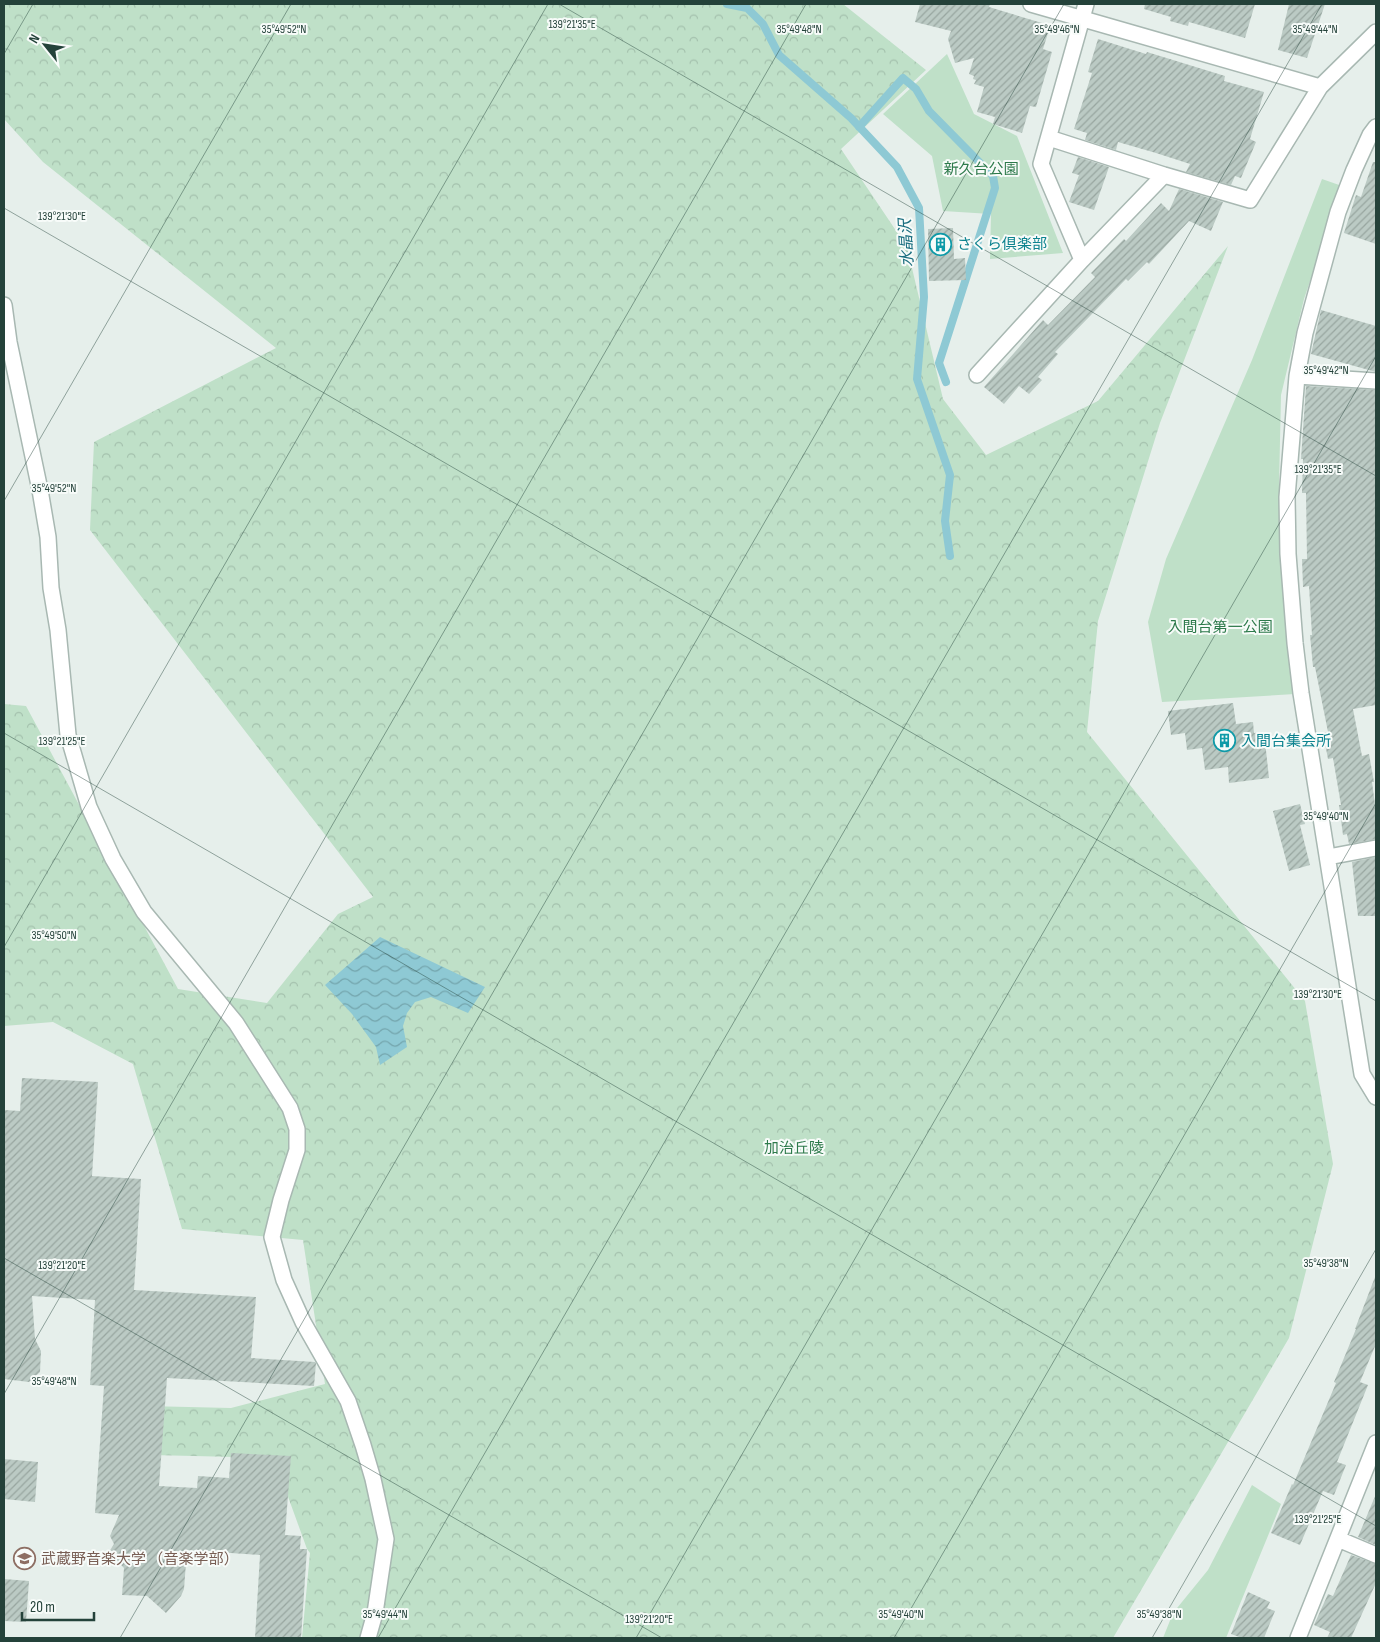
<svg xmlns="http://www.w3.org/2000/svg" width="1380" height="1642" font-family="'Sofia Sans Condensed','Noto Sans JP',sans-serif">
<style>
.forest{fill:url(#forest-crowns)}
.park{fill:#bfe0c8}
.water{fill:url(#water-waves)}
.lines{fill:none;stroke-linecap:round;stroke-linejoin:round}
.stream{stroke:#8ec9d4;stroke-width:8}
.building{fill:url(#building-hatch)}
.street-casing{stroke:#a8b8b2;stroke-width:18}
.street{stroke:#fff;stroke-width:15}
.ticks{fill:none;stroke:#24423a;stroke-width:1;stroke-opacity:0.45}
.labels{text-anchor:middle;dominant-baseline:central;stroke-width:4;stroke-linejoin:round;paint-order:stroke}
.park-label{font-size:15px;fill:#2d7a4b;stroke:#f7fbf9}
.culture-label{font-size:15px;fill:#0d838f;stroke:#f7fbf9;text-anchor:start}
.education-label{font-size:15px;fill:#785e54;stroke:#f7fbf9;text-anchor:start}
.water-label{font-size:16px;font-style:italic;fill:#1c6f80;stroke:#f7fbf9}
.ticks-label{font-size:12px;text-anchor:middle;fill:#24423a;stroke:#f7fbf9;stroke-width:4;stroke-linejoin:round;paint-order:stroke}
</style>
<defs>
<pattern id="forest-crowns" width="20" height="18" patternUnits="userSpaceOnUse" patternTransform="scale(1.25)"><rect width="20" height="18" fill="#bfe0c8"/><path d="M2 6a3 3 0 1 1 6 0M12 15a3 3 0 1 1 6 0" fill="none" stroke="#a4c1ad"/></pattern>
<pattern id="water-waves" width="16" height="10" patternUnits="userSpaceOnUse" patternTransform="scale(1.25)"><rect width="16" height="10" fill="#8ec9d4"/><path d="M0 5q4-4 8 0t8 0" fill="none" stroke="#74a5ad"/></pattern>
<pattern id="building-hatch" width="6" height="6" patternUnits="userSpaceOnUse" patternTransform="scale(1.25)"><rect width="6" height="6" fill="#bbcac4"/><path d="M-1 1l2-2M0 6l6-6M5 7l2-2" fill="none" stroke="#98a6a0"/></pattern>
</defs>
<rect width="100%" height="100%" fill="#e6efeb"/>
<!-- forest -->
<path class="forest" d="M4 4H843L926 70 841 149 907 247 943 399 986 455 1098 401 1228 246 1160 423 1098 621 1087 732 1305 1001 1333 1164 1289 1338 1113 1638H302L310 1553 307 1549 274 1458 152 1455 146 1406 231 1408 325 1384 303 1240 182 1229 133 1064 53 1022 4 1026V704L26 706 178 989 267 1003 338 914 373 897 90 530 94 442 276 348 43 162 4 119Z"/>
<!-- park -->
<path class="park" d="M947 54 974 114 1017 136 1063 253 990 259 991 214 943 211 932 156 883 114Z
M1322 179 1342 186 1304 299 1281 395 1279 487 1295 694 1162 702 1148 622 1166 559 1252 360Z
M1252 1485 1281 1504 1226 1638H1163L1173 1613 1208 1570Z"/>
<!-- water -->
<path class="water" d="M380 937 485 987 468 1013 431 997 415 1002 407 1013 403 1026 407 1047 380 1065 376 1047 352 1014 325 985Z"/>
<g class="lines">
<!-- stream -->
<path class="stream" d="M727 4 747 8 763 24 779 55 851 118 897 167 919 208 924 297 917 379 950 475 945 521 950 556
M859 127 903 78 916 89 929 111 993 176 995 188 939 363 946 382"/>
</g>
<!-- building -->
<path class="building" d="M920 4H990L989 7 1042 23 1041 27 1049 30 1043 49 1052 52 1036 107 1030 106 1022 133 993 124 995 117 977 112 984 87 974 84 976 80 973 79 974 76 969 74 974 58 955 63 948 39 951 31 915 22Z
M1145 4H1255L1245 38 1189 22 1188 26 1170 21 1171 17 1144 9Z
M1289 4H1325L1307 58 1278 50Z
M1098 39 1146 54 1147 52 1225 76 1224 81 1264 92 1250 139 1256 142 1241 178 1235 176 1231 185 1186 172 1190 164 1156 153 1118 142 1116 150 1085 140 1087 133 1074 129 1092 73 1088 72Z
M1078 157 1109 167 1094 210 1069 202 1079 175 1072 173Z
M1373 162H1376V244L1344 233 1356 195 1361 197Z
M1179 189 1223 202 1211 231 1189 221 1149 264 1147 262 1128 281 1126 279 1055 352 1058 354 1038 377 1042 380 1029 394 1019 386 1004 404 984 387 1043 320 1048 325 1095 277 1091 273 1124 239 1126 241 1161 203 1169 211Z
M953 228 954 259 965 258 966 280 929 281 928 229Z
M1321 310 1376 326V372L1311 354Z
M1306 386 1376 390V705L1353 709 1362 756 1369 754 1374 782H1372L1376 812V839L1349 844 1347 834 1343 835 1339 805H1341L1333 758 1328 759 1323 733 1328 732 1315 667H1313L1310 635H1312L1309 586 1303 587 1302 559H1307L1306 493H1302L1303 459H1301Z
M1233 703 1236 724 1253 722 1254 733 1264 732 1269 778 1229 783 1228 767 1205 770 1202 748 1187 750 1185 733 1171 735 1168 711Z
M1300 804 1305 824 1300 825 1310 865 1289 871 1273 811Z
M1376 857V916H1358L1352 862Z
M22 1078 98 1082 92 1176 141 1179 134 1290 256 1297 251 1358 315 1362 316 1363 314 1386 167 1378 159 1486 197 1488 198 1476 229 1478 231 1453 291 1456 285 1535 301 1536 300 1549H307L301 1638H255L260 1555 187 1550 184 1589 181 1596 166 1613 147 1596 122 1595 124 1568 109 1552 114 1544 110 1536 119 1515 95 1513 104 1386 90 1385 95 1300 32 1296 35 1339 41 1351 40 1372 29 1382 4 1379V1110L20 1111Z
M1375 1277 1376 1344 1360 1382 1368 1385 1337 1462 1346 1465 1334 1495 1323 1491 1300 1545 1271 1533 1292 1484 1293 1485 1336 1383 1334 1382 1356 1329H1355Z
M4 1459 38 1462 35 1502 4 1499Z
M1376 1494V1545L1358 1537Z
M1351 1555 1376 1564V1583L1351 1638H1327L1330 1632 1314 1625 1328 1594 1333 1596Z
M4 1579 29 1581 26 1622 4 1621Z
M1248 1592 1270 1602 1267 1608 1275 1611 1264 1638H1242L1231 1634Z"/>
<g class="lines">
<defs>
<path id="street" d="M1031 4 1320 87
M1376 127 1370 135 1354 170 1338 212 1305 333 1297 376 1287 497 1288 554 1295 643 1301 693 1362 1074 1376 1097
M1049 138 1164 175 1250 200 1320 87 1376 32
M1082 260 1041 164 1086 4
M4 305 9 342 40 490 48 537 51 588 58 630 68 735 89 807 113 859 144 912 236 1023 290 1108 297 1129V1150L281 1200 272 1237 284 1280 303 1322 348 1401 363 1445 373 1479 386 1539 375 1613 368 1638
M977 375 1082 260 1164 175
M1297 376 1376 381
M1328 857 1376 848
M1338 1539 1376 1555
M1298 1638 1376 1443"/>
</defs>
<!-- street casing -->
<use href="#street" class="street-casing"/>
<!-- street -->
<use href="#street" class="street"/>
</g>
<!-- ticks -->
<path class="ticks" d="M559 4 1376 476M4 54 33 4M4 208 1376 1001M4 501 291 4M4 733 1376 1526M4 947 548 4M4 1258 662 1638M4 1394 806 4M120 1638 1064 4M378 1638 1322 4M636 1638 1376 356M894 1638 1376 803M1152 1638 1376 1249"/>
<!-- icons -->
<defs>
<symbol id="building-ring" viewBox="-11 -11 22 22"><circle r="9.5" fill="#f7fbf9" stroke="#0f9aa8" stroke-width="1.5"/><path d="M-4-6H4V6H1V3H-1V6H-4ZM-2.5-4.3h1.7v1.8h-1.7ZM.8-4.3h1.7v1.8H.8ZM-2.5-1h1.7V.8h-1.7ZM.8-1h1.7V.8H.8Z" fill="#0f9aa8"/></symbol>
<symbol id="university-ring" viewBox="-11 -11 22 22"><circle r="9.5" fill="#f7fbf9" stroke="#8d6e63" stroke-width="1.5"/><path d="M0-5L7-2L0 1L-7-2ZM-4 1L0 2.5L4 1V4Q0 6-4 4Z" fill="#8d6e63"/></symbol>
</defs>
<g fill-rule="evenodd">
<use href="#building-ring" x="928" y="232" width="25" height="25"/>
<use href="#building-ring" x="1212" y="728" width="25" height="25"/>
<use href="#university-ring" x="12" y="1546" width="25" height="25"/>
</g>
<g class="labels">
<!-- park labels -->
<g class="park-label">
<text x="981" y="169">新久台公園</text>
<text x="1220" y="627">入間台第一公園</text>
<text x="794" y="1148">加治丘陵</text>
</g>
<!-- culture labels -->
<g class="culture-label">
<text x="957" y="244">さくら倶楽部</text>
<text x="1241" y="741">入間台集会所</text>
</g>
<!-- education labels -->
<g class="education-label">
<text x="41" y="1559">武蔵野音楽大学 （音楽学部）</text>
</g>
<!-- water labels -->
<g class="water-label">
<text transform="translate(907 243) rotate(-93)">水晶沢</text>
</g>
</g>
<g class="ticks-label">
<text x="572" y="28">139°21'35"E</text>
<text x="284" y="33">35°49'52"N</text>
<text x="1057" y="33">35°49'46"N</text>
<text x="1315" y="33">35°49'44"N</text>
<text x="799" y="33">35°49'48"N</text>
<text x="62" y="220">139°21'30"E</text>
<text x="1326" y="374">35°49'42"N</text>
<text x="1318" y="473">139°21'35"E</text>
<text x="54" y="492">35°49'52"N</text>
<text x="62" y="745">139°21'25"E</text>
<text x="1326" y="820">35°49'40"N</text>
<text x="54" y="939">35°49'50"N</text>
<text x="1318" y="998">139°21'30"E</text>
<text x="1326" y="1267">35°49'38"N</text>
<text x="62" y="1269">139°21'20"E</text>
<text x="54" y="1385">35°49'48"N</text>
<text x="1318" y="1523">139°21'25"E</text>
<text x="385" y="1618">35°49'44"N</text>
<text x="901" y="1618">35°49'40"N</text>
<text x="1159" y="1618">35°49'38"N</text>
<text x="649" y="1623">139°21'20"E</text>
</g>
<!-- border -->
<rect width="1380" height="1642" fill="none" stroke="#24423a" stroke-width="10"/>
<!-- north arrow -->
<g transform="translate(45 45) rotate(300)" stroke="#f7fbf9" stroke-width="4" paint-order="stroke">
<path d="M0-4L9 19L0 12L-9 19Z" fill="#24423a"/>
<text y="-8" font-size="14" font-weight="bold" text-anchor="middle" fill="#24423a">N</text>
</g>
<!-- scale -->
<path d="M22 1612v8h72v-8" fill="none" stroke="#24423a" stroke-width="2.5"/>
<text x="30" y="1612" font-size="15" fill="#24423a" stroke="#f7fbf9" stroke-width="4" paint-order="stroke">20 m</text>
</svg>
